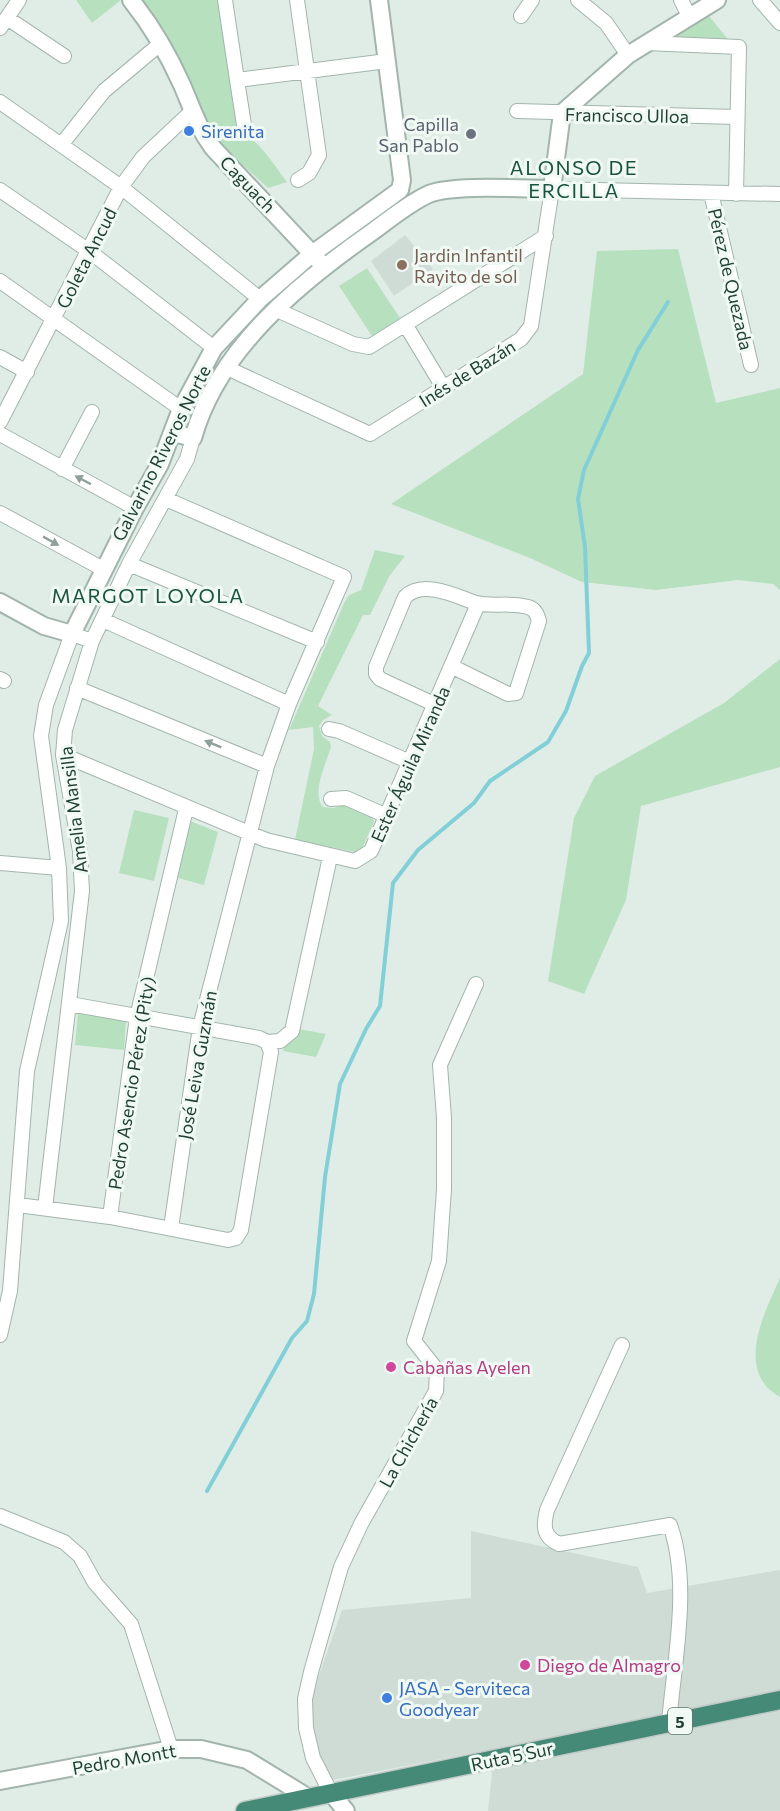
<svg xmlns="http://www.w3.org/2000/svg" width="780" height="1811" font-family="Commissioner,sans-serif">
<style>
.built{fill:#cedcd5}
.green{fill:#b7e0bf}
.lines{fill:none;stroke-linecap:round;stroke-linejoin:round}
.stream{stroke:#83cfd7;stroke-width:4}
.minor-casing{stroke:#a2b5ad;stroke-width:16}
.tertiary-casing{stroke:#a2b5ad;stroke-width:20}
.trunk-casing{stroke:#c0c9c6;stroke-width:21}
.minor{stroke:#fff;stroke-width:14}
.tertiary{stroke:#fff;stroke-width:16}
.trunk{stroke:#448a76;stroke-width:18}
.oneway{fill:#8f9f9a}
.shop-dot{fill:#3f7fe0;stroke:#f1f9f4;stroke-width:2}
.worship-dot{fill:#6b7280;stroke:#f1f9f4;stroke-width:2}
.education-dot{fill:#8d6e63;stroke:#f1f9f4;stroke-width:2}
.hotel-dot{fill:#d1479c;stroke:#f1f9f4;stroke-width:2}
.labels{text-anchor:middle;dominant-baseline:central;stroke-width:6;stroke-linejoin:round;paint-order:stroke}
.shield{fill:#f1f9f4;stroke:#5e776e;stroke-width:1.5}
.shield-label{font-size:16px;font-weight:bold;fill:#1f3f34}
.street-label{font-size:18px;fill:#1f3f34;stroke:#f1f9f4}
.worship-label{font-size:18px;fill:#5b616d;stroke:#f1f9f4;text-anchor:end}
.shop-label{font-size:18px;fill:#366cbe;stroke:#f1f9f4;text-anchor:start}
.education-label{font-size:18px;fill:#785e54;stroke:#f1f9f4;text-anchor:start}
.hotel-label{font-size:18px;fill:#b23c85;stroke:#f1f9f4;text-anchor:start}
.neighbourhood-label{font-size:20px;letter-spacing:1.5px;fill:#195341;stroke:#f1f9f4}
</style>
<rect width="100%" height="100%" fill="#e0ede6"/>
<!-- built -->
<path class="built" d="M405 235 433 269 394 296 371 261Z
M471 1531 638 1567 647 1593 780 1570V1811H488L492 1774 483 1751 333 1780 315 1746 309 1714 318 1678 342 1610 471 1598Z"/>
<!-- green -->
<path class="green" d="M76 0H121L92 23Z
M140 0H219L242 134C256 136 278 170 287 182L268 188 224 148 209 125 189 82Z
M705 11 730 42 660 40Z
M678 249 716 403 780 388V590L773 584 738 580 656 590 582 582 530 558 391 504 583 374 597 251Z
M367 268 400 318 372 336 339 286Z
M375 550 405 556 390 575 370 615H363L318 706 332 715 323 720 319 726 322 736 330 742 331 747C326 764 311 793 323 807L333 808 344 805 371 813 374 822 361 851 355 852 295 840 314 749 313 727 289 730 345 601 349 595 361 590Z
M780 659V767L641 806 626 900 584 994 548 981 574 818 595 776 724 703Z
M134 810 169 818 154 881 119 873Z
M190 821 218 832 204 885 178 878Z
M78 1012 126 1020 124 1050 75 1045Z
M298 1029 326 1034 316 1057 283 1051 287 1040Z
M780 1278V1397C734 1371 764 1314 780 1278Z"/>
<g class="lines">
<!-- stream -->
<path class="stream" d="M207 1491 292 1338 307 1321 314 1294 325 1177 340 1084 366 1029 380 1006 393 883 418 850 474 803 490 781 548 742 566 711 582 666 589 653 585 547 578 499 584 470 638 350 668 302"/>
<defs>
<path id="minor" d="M225 0 237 80 387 61
M297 0 319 155 309 173 298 180
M578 0 606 23 628 55
M681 0 689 16
M760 0 780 23
M521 16 532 0
M7 18 64 56
M0 28 19 0
M646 43 739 47 736 194
M237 80 244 125
M0 102 121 187 260 299
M517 111 737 117
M61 145 104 91 160 44
M0 190 89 251 214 348
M711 193 751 365
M0 281 181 409
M277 310 353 344 369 347 546 236
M405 324 443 387
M0 357 27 372
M227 368 370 434 521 339 531 326 552 189 780 194
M0 422 121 187 143 157 192 111
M0 434 135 508
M62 469 92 412
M166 499 344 577 289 704 267 766 200 1027 171 1228
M0 513 103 569
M129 564 317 642
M103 620 289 704
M0 679 4 681
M77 688 267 766
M436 705 380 679 376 674V667L405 597C423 579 456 596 476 603 490 607 513 602 528 607 535 609 537 614 539 621L516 693 508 694 453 667
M329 729 339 731 410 762
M63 755 266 840 355 861 371 851 478 604
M331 799 346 798 387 816
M0 863 59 868
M267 1042 280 1041 292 1031 330 857
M18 1205 110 1217 228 1240 236 1238 241 1230 271 1052 267 1042 259 1038 70 1004
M45 1208 82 891 80 851 63 755 65 730 92 641 129 564 187 459 193 438
M110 1217 137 1017 186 809
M0 1335 10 1291 27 1071 61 921 59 868 41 736 46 705 72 634 92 641
M622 1345 547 1510C543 1526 543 1537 559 1544L670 1525C691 1584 674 1661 669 1723
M0 1516 64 1542 80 1556 95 1583 131 1624 171 1749
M331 1793 313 1758 306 1728 305 1699 311 1672 341 1567 361 1524 436 1391 437 1370 414 1341 439 1261 444 1189V1118L440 1065 476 984"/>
<path id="tertiary" d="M131 0C151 25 169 56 182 85 192 108 198 128 213 148L319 261
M174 433 193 438C218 349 299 283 372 232 390 219 409 203 429 194 453 184 524 189 552 189L562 113 628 55 717 0
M0 602 44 626 72 634 135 508 160 464 181 409 214 348 260 299 312 254 400 190 402 180 379 0
M0 1781 171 1749H201L247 1760 309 1798
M331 1793 346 1811"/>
<path id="trunk" d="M245 1811 780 1700"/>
</defs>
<!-- minor casing -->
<use href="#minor" class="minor-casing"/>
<!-- tertiary casing -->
<use href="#tertiary" class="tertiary-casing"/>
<!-- trunk casing -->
<use href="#trunk" class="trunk-casing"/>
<!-- minor -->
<use href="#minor" class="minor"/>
<!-- tertiary -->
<use href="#tertiary" class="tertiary"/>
<!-- trunk -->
<use href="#trunk" class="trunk"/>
</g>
<!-- one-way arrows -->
<defs><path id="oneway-solid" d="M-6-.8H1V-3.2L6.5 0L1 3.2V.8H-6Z" transform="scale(1.5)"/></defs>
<g class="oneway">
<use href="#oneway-solid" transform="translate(83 480) rotate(-152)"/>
<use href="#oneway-solid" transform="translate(51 541) rotate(29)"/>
<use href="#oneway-solid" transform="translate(213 744) rotate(-158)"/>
</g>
<!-- markers -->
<g class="shop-dot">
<circle cx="189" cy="131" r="6"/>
<circle cx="387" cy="1698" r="6"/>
</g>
<circle class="worship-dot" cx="471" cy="134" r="6"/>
<circle class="education-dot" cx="402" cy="265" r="6"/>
<g class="hotel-dot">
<circle cx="391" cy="1367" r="6"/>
<circle cx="525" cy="1665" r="6"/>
</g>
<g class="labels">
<!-- shield labels -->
<rect class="shield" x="668" y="1708" width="24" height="26" rx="4.5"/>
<g class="shield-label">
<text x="680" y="1721">5</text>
</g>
<!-- street labels -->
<g class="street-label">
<text transform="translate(627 115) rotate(1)">Francisco Ulloa</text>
<text transform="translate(248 184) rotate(46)">Caguach</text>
<text transform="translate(86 258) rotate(-63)">Goleta Ancud</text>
<text transform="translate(731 279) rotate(77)">Pérez de Quezada</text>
<text transform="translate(467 373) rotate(-32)">Inés de Bazán</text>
<text transform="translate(161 453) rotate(-63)">Galvarino Riveros Norte</text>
<text transform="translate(410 764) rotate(-66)">Ester Águila Miranda</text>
<text transform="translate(73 810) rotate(-97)">Amelia Mansilla</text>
<text transform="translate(197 1065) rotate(-80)">José Leiva Guzmán</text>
<text transform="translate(131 1083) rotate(-81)">Pedro Asencio Pérez (Pity)</text>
<text transform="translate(408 1442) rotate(-61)">La Chichería</text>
<text transform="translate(512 1756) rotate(-12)">Ruta 5 Sur</text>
<text transform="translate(124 1759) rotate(-10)">Pedro Montt</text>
</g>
<!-- worship labels -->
<g class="worship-label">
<text x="459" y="124">Capilla<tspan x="459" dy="21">San Pablo</tspan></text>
</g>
<!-- shop labels -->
<g class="shop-label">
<text x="201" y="131">Sirenita</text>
<text x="399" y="1688">JASA - Serviteca<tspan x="399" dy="21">Goodyear</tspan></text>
</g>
<!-- education labels -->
<g class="education-label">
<text x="414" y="255">Jardin Infantil<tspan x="414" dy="21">Rayito de sol</tspan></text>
</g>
<!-- hotel labels -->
<g class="hotel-label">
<text x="403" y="1367">Cabañas Ayelen</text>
<text x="537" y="1665">Diego de Almagro</text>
</g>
<!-- neighbourhood labels -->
<g class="neighbourhood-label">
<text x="574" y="167">ALONSO DE<tspan x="574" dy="23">ERCILLA</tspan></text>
<text x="148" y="595">MARGOT LOYOLA</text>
</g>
</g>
</svg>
